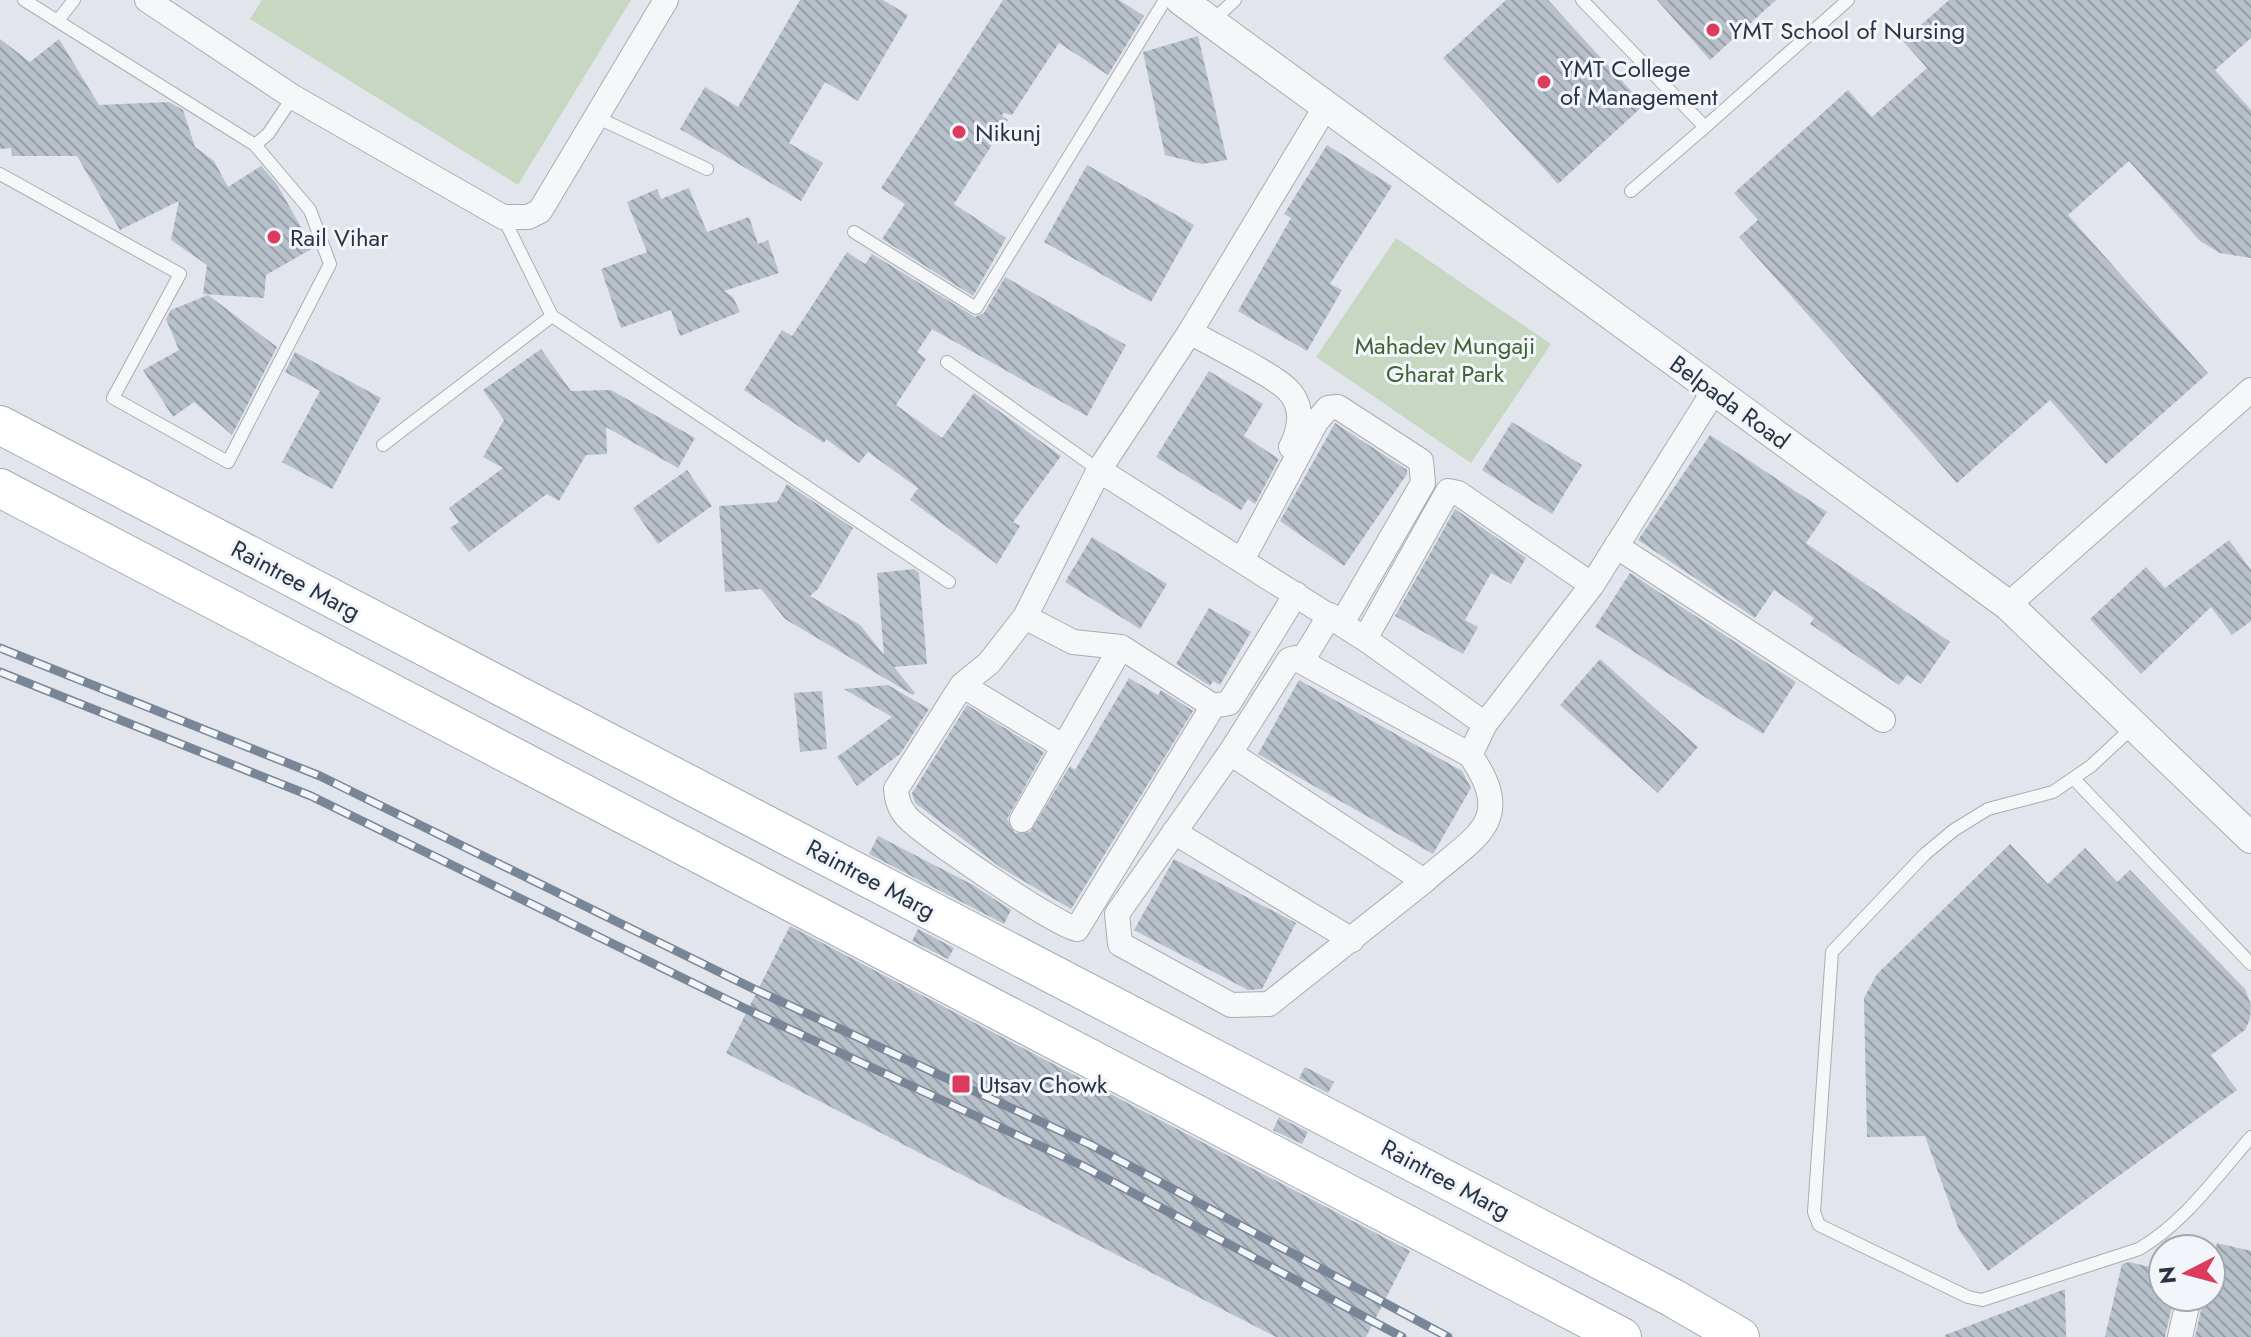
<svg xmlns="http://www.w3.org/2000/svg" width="2251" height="1337" font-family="Jost,sans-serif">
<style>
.park{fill:#c8d7c2}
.building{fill:url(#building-back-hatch)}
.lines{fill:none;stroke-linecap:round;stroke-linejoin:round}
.service-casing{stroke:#a6adb7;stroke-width:14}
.minor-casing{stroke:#a6adb7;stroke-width:26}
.tertiary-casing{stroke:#a6adb7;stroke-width:32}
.primary-casing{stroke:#a0abb9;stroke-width:40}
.service{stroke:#f5f7f9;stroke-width:12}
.minor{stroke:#f5f7f9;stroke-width:24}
.tertiary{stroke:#f5f7f9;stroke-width:30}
.primary{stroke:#fff;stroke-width:38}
.rail-casing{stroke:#798697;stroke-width:9}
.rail{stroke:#f2f5f9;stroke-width:6;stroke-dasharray:18;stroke-linecap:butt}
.poi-dot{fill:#dd3b5d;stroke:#f2f5f9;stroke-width:3}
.labels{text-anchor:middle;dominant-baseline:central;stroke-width:6;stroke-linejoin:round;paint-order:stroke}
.poi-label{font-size:24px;fill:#283446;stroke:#f2f5f9;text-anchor:start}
.park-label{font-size:24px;fill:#3f6333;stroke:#f2f5f9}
.street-label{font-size:24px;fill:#283446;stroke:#f2f5f9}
</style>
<defs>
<pattern id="building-back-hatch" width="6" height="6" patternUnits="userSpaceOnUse" patternTransform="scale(2)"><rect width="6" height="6" fill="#b8c0ca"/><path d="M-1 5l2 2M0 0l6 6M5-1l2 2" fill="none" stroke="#969da6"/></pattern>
</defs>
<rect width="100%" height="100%" fill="#e2e6ec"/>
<!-- park -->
<path class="park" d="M262 0H631L518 185 250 19Z
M1396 238 1551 344 1471 463 1316 357Z"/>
<!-- building -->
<path class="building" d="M800 0H883L908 15 858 101 825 82 789 143 823 163 801 201 680 129 705 87 738 107Z
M1003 0H1119L1144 16 1108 75 1059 43 1012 115 1003 113 1002 116 1008 120 954 204 1006 238 973 296 882 239 905 204 881 188Z
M1506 0H1548L1644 105 1558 184 1443 58Z
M1657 0H1776L1710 60Z
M1949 0H2251V38L2215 70 2251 110V258L2220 253 2200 241 2129 161 2068 215 2208 373 2106 464 2050 400 1957 483 1739 237 1758 220 1734 193 1848 90 1872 117 1927 68 1903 41Z
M1198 36 1227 160 1202 164 1165 155 1143 52Z
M0 39 30 62 59 39 99 105 169 102 183 110 195 147 214 161 228 187 261 166 276 183 313 248 266 275 264 298 203 294 207 265 171 240 179 201 120 230 77 156H12L11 148 0 149Z
M1327 145 1392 186 1330 284 1342 290 1307 351 1238 311 1291 218 1284 214Z
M1087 165 1194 225 1151 302 1044 242Z
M689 188 707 232 749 217 758 244 768 240 779 273 724 291 733 297 740 312 680 336 671 310 621 328 601 269 647 252 627 202 657 189 661 199Z
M847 252 865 264 872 254 975 317 984 313 1005 277 1126 345 1087 416 932 329 917 352 926 359 896 405 942 438 974 393 1061 456 1013 522 1020 526 997 564 910 500 918 488 868 452 859 463 826 439 824 443 744 390 782 330 792 336Z
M208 295 277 347 232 435 194 402 173 417 143 370 179 350 166 319 171 310Z
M541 349 571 391 611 390 695 438 678 468 606 427 607 454 586 455 559 501 547 494 469 552 450 528 459 522 449 508 503 468 483 457 504 420 483 390Z
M295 352 381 398 332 489 282 462 320 391 285 372Z
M1209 371 1263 404 1244 436 1279 459 1255 504 1248 499 1241 510 1156 457Z
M1512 422 1582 465 1552 514 1482 470Z
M1335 423 1407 470V474L1344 566 1280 521Z
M1710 435 1827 512 1806 543 1950 642 1921 684 1907 675 1899 685 1810 624 1814 618 1774 590 1755 618 1638 540Z
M687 470 712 506 658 544 633 508Z
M787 484 853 528 818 589 810 596 860 625 884 655 877 573 914 569 919 573 927 664 894 667 915 693 913 695 785 619 761 589 725 592 719 506 777 502Z
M1455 509 1526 558 1511 584 1491 573 1465 620 1478 627 1463 654 1395 616Z
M1092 537 1167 584 1140 629 1065 582Z
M2229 540 2251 570V621L2232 635 2211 607 2141 674 2090 619 2146 567 2165 588Z
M1630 573 1796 682 1763 734 1595 627Z
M1209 608 1251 632 1220 685 1213 681 1210 686 1176 664Z
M1600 659 1698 747 1658 793 1560 705Z
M1129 678 1158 695 1161 690 1193 711 1071 909 1000 867 915 803 912 793 967 705 1044 752 1007 819 1015 833 1030 832 1070 766 1075 770Z
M1299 680 1462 771 1471 788 1433 854 1258 754Z
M888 685 929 709 900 754 857 786 837 757 892 717 844 689Z
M822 691 827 749 800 752 794 693Z
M878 836 973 885 1011 910 1004 924 869 854Z
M2010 844 2048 884 2085 848 2117 882 2130 870 2245 989 2251 1005 2250 1019 2245 1030 2211 1055 2237 1090 1988 1271 1959 1230 1925 1136 1867 1137 1864 998 1877 974Z
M1174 859 1296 923 1262 989 1248 990 1134 930Z
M790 926 1410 1251 1366 1337H1276L726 1053Z
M918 929 954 948 948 959 912 941Z
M1305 1067 1334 1082 1328 1093 1299 1078Z
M1279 1117 1308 1132 1302 1144 1273 1130Z
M2217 1243 2251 1251V1337H2195L2204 1297H2211V1268Z
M2129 1262 2163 1270V1297H2174L2165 1337H2105L2122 1264Z
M2065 1289 2066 1337H1945V1335Z"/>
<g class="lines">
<defs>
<path id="service" d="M1582 0 1705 127 1848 0
M59 19 74 0
M1211 22 1235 0
M596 117 707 169
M255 145 268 134 293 97
M0 174 180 274 113 398 228 462 330 264 310 210 255 145 24 0
M1631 191 1705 127
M503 217 552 316 949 582
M854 232 976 308 1165 0
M947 362 1099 470
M383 445 552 316
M2134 726 2091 766 2053 792 1988 809 1954 830 1925 854 1832 952 1814 1212 1819 1225 1968 1297 1982 1300 2139 1249C2185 1222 2216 1177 2251 1137
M2074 779 2251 964"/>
<path id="minor" d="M147 0 293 97 503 217H528L540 211 666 0
M1190 332C1214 346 1269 372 1287 389 1304 405 1301 429 1291 447
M1099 470 1365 639 1485 724 1592 585 1714 391
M1616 546 1883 720
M1242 560 1316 422 1328 408 1338 407 1421 461 1423 483 1342 623
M2008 605 2251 390
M1025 617 1073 642 1121 647 1213 706 1229 703 1296 594
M1365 639 1448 491 1458 493 1592 585
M1302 661 1330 615
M962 685 1064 747
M1213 706 1077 929C1058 927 924 835 907 817 899 808 897 800 896 789L962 685 989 663 1025 617 1099 470 1190 332 1326 106
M1230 753 1117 914 1120 944 1231 1005 1269 1004 1424 881
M1470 755 1295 658 1289 660 1230 753 1424 881C1473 837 1518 823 1470 755L1485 724
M1022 820 1121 647
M1174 832 1352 940
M2180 1337 2189 1297"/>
<path id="tertiary" d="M1181 0 2008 605 2251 838"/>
<path id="primary" d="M0 425 1673 1298 1740 1337
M0 488 1622 1337"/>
</defs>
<!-- service casing -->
<use href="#service" class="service-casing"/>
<!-- minor casing -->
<use href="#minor" class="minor-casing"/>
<!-- tertiary casing -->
<use href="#tertiary" class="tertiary-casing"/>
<!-- primary casing -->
<use href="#primary" class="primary-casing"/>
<!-- service -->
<use href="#service" class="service"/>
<!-- minor -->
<use href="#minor" class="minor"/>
<!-- tertiary -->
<use href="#tertiary" class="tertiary"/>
<!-- primary -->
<use href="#primary" class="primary"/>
<defs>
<path id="rail" d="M0 648 320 776 754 989 1091 1145 1448 1337
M0 672 311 796 744 1008 1081 1165 1402 1337"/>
</defs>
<!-- rail casing -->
<use href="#rail" class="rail-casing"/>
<!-- rail -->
<use href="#rail" class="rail"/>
</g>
<!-- markers -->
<g class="poi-dot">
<circle cx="1713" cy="30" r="8"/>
<circle cx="1544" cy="82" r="8"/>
<circle cx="959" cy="132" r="8"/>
<circle cx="274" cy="237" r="8"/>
<rect x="951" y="1074" width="20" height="20" rx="4"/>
</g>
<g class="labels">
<!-- poi labels -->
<g class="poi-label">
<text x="1729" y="30">YMT School of Nursing</text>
<text x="1560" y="68">YMT College<tspan x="1560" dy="28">of Management</tspan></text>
<text x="975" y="132">Nikunj</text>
<text x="290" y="237">Rail Vihar</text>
<text x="979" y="1084">Utsav Chowk</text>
</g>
<!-- park labels -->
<g class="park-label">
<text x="1445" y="345">Mahadev Mungaji<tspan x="1445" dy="28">Gharat Park</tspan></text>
</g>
<!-- street labels -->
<g class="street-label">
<text transform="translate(1730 402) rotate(36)">Belpada Road</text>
<text transform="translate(296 580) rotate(28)">Raintree Marg</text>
<text transform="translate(871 879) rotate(28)">Raintree Marg</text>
<text transform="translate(1446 1179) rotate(28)">Raintree Marg</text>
</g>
</g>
<!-- north arrow -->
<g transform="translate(2187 1273) rotate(264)"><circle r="38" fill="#f2f5f9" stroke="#a1a8b1" stroke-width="2"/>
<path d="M0-6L14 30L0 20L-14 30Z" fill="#dd3b5d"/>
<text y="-12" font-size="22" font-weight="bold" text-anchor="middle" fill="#283446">N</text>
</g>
</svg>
